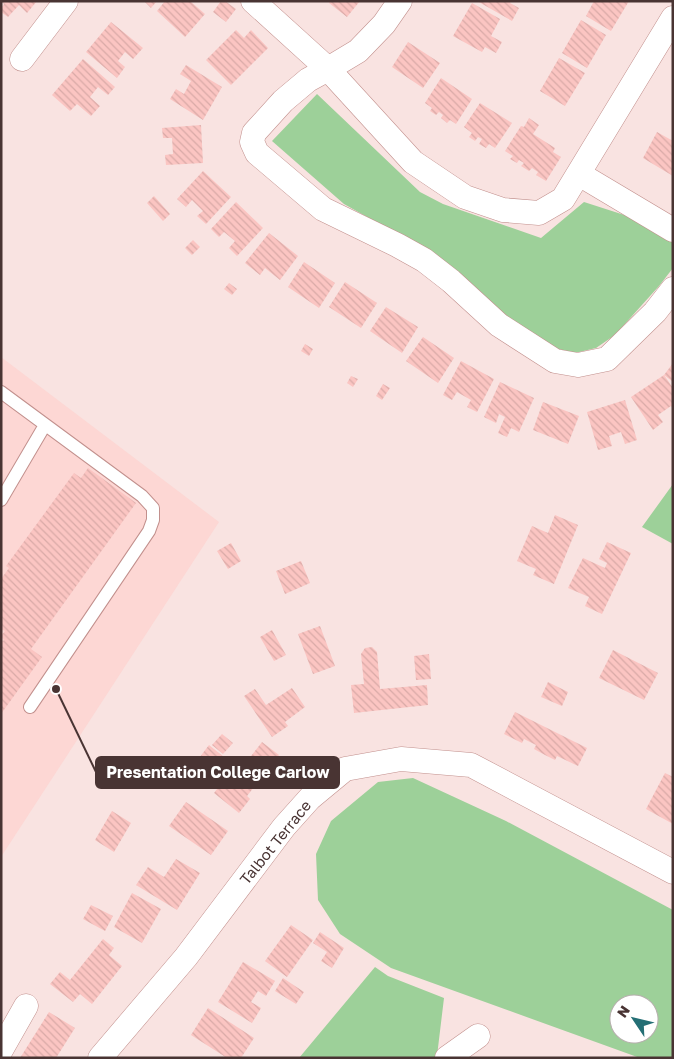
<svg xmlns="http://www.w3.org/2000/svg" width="674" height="1059" font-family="'Golos Text',sans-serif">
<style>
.built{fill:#fdd7d4}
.green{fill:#9dd099;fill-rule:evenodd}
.building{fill:url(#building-back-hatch)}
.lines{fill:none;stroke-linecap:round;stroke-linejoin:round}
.service-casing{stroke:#c2908d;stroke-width:14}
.minor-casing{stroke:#c2908d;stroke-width:25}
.service{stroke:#fff;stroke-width:12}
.minor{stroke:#fff;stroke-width:24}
.labels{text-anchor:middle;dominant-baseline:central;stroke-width:5;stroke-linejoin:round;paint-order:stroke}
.street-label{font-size:15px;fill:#493433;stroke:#fff}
.leader{fill:none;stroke:#493433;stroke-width:2}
.callout-dot{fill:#493433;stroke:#fff;stroke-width:2}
.callout{fill:#493433;stroke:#493433;stroke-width:2}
.callout-label{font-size:16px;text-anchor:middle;font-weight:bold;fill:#fff}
</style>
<defs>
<pattern id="building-back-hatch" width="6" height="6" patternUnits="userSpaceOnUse" patternTransform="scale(1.25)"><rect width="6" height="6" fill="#fbc5c2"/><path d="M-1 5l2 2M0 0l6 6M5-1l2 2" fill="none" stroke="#d9aaa7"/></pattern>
</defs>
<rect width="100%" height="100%" fill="#f9e3e1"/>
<!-- built -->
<path class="built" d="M1 357 219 522 1 857Z"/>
<!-- green -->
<path class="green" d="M317 94 420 192 443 204 541 238 584 202 646 222 673 242V268L659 286 615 335 596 348 575 353 546 346 512 323 417 245 344 204 272 141Z
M673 484V544L642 527Z
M413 778 506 821 673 910V1058H640L391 968 340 934 318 900 316 854 331 821 378 782ZM619 1004H649V1034H619Z
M375 967 388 976 444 998 437 1056 434 1058H299Z"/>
<!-- building -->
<path class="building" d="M1 1H37L27 13 19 5 8 17 1 12V8L4 4Z
M144 1H157L151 8Z
M165 1H190L205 14 185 37 157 11Z
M221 1H225L236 9 226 22 213 12Z
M330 1H360L347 17 329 3Z
M477 1H511L510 3 519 8 512 21Z
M594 1H629L611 31 586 16Z
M472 3 500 19 491 36 502 42 496 53 485 47 482 52 453 36Z
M581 20 606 35 587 68 562 53Z
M111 22 143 48 133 59 125 52 118 61 125 67 117 78 86 52Z
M236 30 244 38 251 30 268 48 231 85 206 60Z
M408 42 440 63 423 88 392 67Z
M559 58 585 73 565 106 540 91Z
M83 59 115 87 108 95 98 87 90 97 100 106 91 116 77 104 70 111 52 95Z
M186 65 222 87 203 120 170 99 176 89 184 94 191 81 180 74Z
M441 78 472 99 456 124 450 120 447 123 441 118 443 115 439 112 436 115 430 111 432 108 425 103Z
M480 103 512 123 495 148 489 144 486 148 479 144 482 139 478 137 475 141 469 137 472 133 464 127Z
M529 118 539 125 533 134 555 148 553 152 561 157 546 181 536 175 538 172 532 168 529 171 521 166 524 163 519 160 517 163 510 159 513 156 505 151 521 126 524 127Z
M201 125 203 163 166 165 165 155 173 154 172 138H163L162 128Z
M657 132 673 141V176L643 158Z
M203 171 231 197 206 224 197 216 203 211 192 200 186 207 177 199Z
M154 196 170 214 163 221 147 203Z
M236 202 263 228 237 256 229 248 235 241 224 232 219 237 211 229Z
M269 233 298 256 280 280 265 268 260 275 245 263Z
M193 240 200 247 192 255 185 248Z
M304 262 335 283 319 308 288 287Z
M345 282 377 303 361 328 329 307Z
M229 283 237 289 232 295 224 289Z
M386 307 418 327 402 353 370 331Z
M423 337 454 358 438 383 406 361Z
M305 344 313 349 309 356 301 351Z
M461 361 494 379 477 412 467 407 471 400 457 392 452 400 443 395Z
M673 363V382L664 375Z
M664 375 673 388V409L671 406 658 415 663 422 653 430 631 397Z
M351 376 358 379 353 387 347 383Z
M500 382 534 398 519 432 511 428 507 437 498 433 505 417 499 414 496 423 484 417Z
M383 384 390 388 382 400 376 396Z
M625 400 637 440 625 444 621 432 609 436 612 446 598 450 587 412Z
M543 402 579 416 568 444 533 430Z
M88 468 136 503 31 649 42 657 1 714V640L3 641 4 640 1 636 5 631 1 629V579L9 568 6 566 74 473 81 478Z
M555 515 578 525 554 584 533 575 536 569 517 561 532 526 548 533Z
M607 542 631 553 602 614 585 606 589 597 568 588 583 558 605 568 607 563 599 559Z
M231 543 241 561 228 569 217 551Z
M301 561 310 583 285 594 276 571Z
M320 626 335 666 313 674 298 634Z
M272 630 286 655 274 661 260 637Z
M372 647 377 652 380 689 427 685 428 705 354 713 351 685 364 684 361 654 365 648Z
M613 650 658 673 644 700 599 678Z
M429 654 431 679 416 680 414 656Z
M548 682 568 692 562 706 541 697Z
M292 688 305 707 285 722 288 726 272 737 244 696 255 689 266 705Z
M515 712 587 748 578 766 557 756 555 760 545 755 534 749 536 745 524 739 522 743 504 734Z
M222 734 233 743 223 754 212 745Z
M262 742 279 755 247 796 250 799 239 813 214 793 228 775 214 764 207 771 196 762 209 745 240 770Z
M177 773 189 781 184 789 172 781Z
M665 773 673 777V824L646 809Z
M186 802 228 831 211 855 169 826Z
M112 811 131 823 114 852 95 840Z
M176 859 200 873 177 910 136 885 148 867 164 877Z
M132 893 161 909 142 943 114 927Z
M91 905 113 916 105 931 83 919Z
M291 925 313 940 287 977 265 961Z
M320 932 344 948 332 968 321 961 327 952 313 943Z
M103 939 114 948 109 955 122 966 92 1004 80 994 73 1002 50 984 60 972 70 980Z
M243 962 275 981 266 996 258 991 251 1002 261 1008 252 1023 218 1002Z
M283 978 304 992 296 1004 275 991Z
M208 1008 254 1038 241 1058H227L191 1035Z
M49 1012 75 1028 56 1058H20Z"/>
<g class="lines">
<defs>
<path id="service" d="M1 392 142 496 153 508V520L149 531 30 707
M1 500 45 425"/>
<path id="minor" d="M253 1 328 69 413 162 465 197 503 210 539 213 563 199 673 18
M400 1 384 24 358 51 328 69 308 80 283 101 254 133 252 142 257 153 323 209 397 245 424 260 451 281 499 325 555 361 578 365 607 359 655 312 673 289
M22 59 66 1
M579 174 673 230
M1 1050 26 1006
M100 1058 186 957 284 827 310 798 345 769 401 759 471 765 673 872
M447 1058 478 1036"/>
</defs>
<!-- service casing -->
<use href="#service" class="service-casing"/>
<!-- minor casing -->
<use href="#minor" class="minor-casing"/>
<!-- service -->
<use href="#service" class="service"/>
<!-- minor -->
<use href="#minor" class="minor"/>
</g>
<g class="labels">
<!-- street labels -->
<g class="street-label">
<text transform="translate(275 842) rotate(-51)">Talbot Terrace</text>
</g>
</g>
<!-- callouts -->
<path class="leader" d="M56 689L96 772"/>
<circle class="callout-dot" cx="56" cy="689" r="5"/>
<rect class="callout" x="96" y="757" width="243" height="31" rx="5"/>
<g class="callout-label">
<text x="218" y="778">Presentation College Carlow</text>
</g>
<!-- border -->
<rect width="674" height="1059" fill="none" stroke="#493433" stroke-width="5"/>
<!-- north arrow -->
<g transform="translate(634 1019) rotate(305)"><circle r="24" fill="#ffffff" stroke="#b6aead"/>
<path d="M0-4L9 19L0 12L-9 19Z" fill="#246f75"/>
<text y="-8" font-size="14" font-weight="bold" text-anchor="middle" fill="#493433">N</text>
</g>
</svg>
